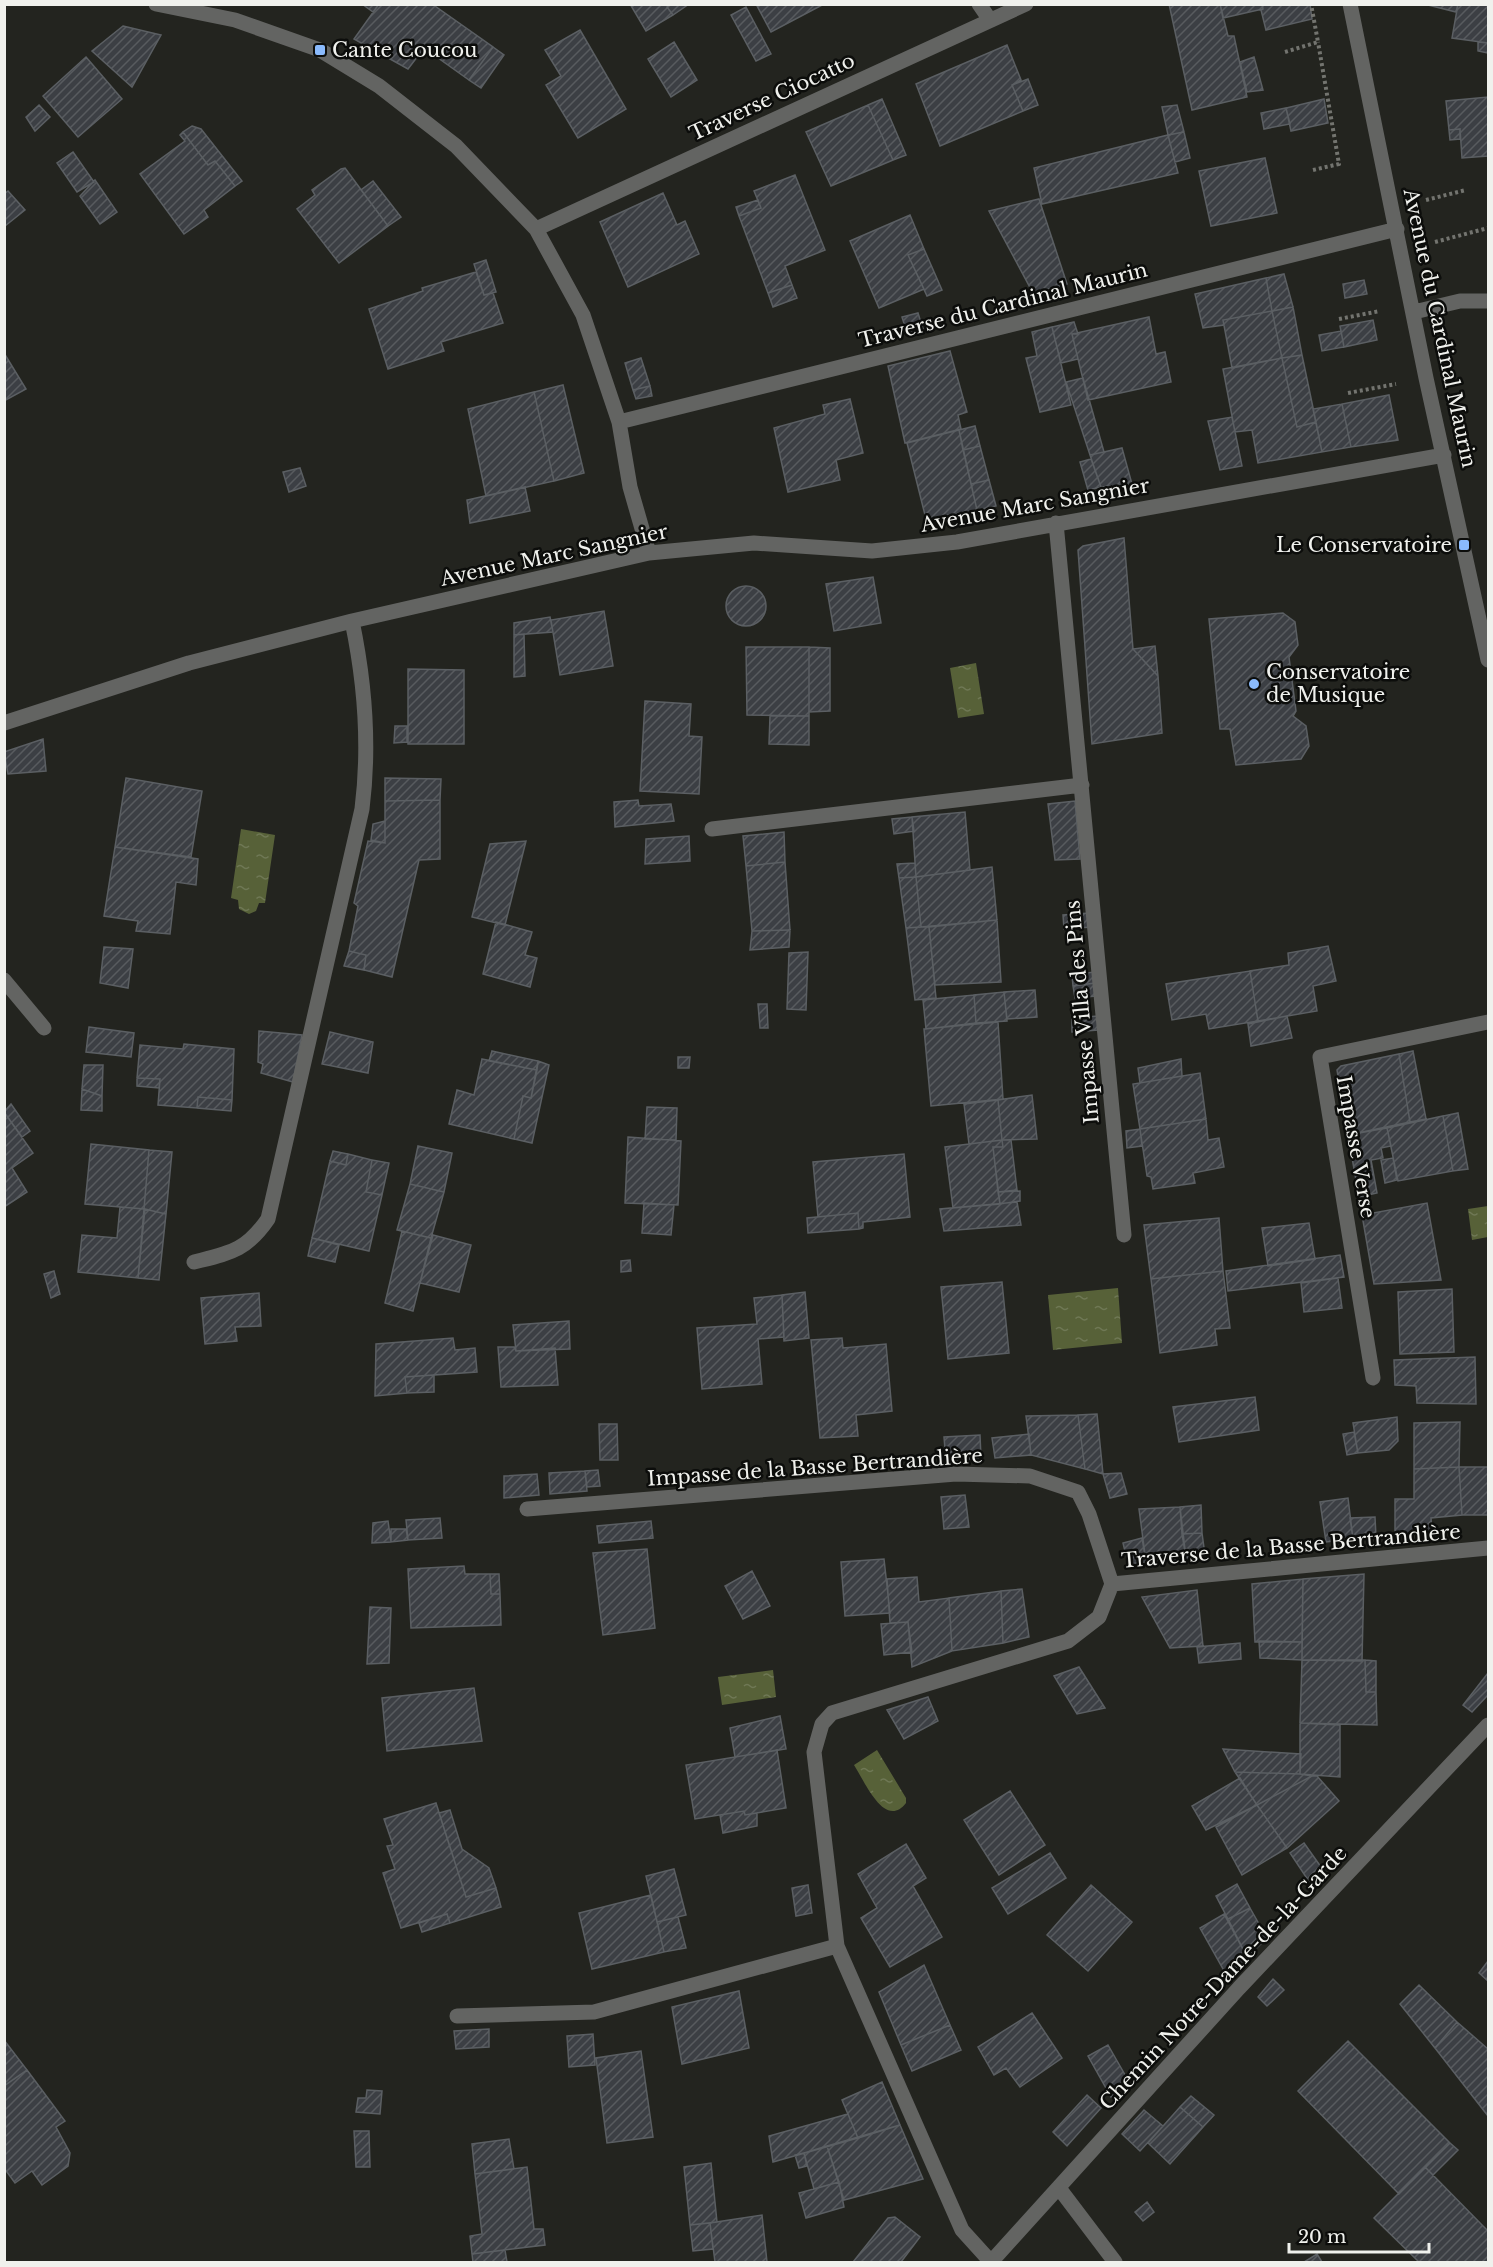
<svg xmlns="http://www.w3.org/2000/svg" width="1493" height="2267" font-family="'Libre Baskerville',serif">
<style>
.water{fill:url(#water-ripples)}
.building{fill:url(#building-hatch);stroke:#5b5f63;stroke-width:1.5}
.lines{fill:none;stroke-linecap:round;stroke-linejoin:round}
.path{stroke:#73746f;stroke-width:4;stroke-dasharray:3 3;stroke-linecap:butt}
.minor{stroke:#636462;stroke-width:15}
.poi-dot{fill:#8abafc;stroke:#0c0d0b;stroke-width:2}
.labels{text-anchor:middle;dominant-baseline:central;stroke-width:5;stroke-linejoin:round;paint-order:stroke}
.poi-label{font-size:20px;fill:#f0f1ed;stroke:#0c0d0b;text-anchor:start}
.street-label{font-size:20px;fill:#f0f1ed;stroke:#0c0d0b}
</style>
<defs>
<pattern id="water-ripples" width="26" height="14" patternUnits="userSpaceOnUse" patternTransform="scale(1.5)"><rect width="26" height="14" fill="#576138"/><path d="M2 4q2-2 4 0t4 0M15 11q2-2 4 0t4 0" fill="none" stroke="#6f7855"/></pattern>
<pattern id="building-hatch" width="6" height="6" patternUnits="userSpaceOnUse" patternTransform="scale(1.5)"><rect width="6" height="6" fill="#3c3f44"/><path d="M-1 1l2-2M0 6l6-6M5 7l2-2" fill="none" stroke="#585b5f"/></pattern>
</defs>
<rect width="100%" height="100%" fill="#23241f"/>
<!-- water -->
<path class="water" d="M976 663 984 714 958 718 950 668Z
M241 829 275 835 265 903H259L256 911 249 914 239 909 238 900 231 898Z
M1488 1206V1237L1472 1240 1468 1209Z
M1118 1288 1122 1343 1053 1350 1048 1295Z
M773 1670 776 1697 722 1705 718 1677Z
M877 1750 906 1798V1803C885 1830 865 1782 854 1765Z"/>
<!-- building -->
<path class="building" d="M362 4H379L373 12Z
M379 4H432L493 47 469 80 424 48 408 69 354 39Z
M630 4H670L667 7 673 15 646 31Z
M670 4H689L673 15 667 7Z
M756 4H824L771 32Z
M1169 4H1220L1228 36H1234L1247 97 1192 110Z
M1220 4H1262L1263 9 1223 18Z
M1262 4H1310L1312 19 1266 30 1261 10 1263 9Z
M1424 4H1458L1456 12Z
M1458 4H1488V43L1452 38Z
M746 7 771 54 756 61 731 15Z
M123 26 161 35 132 87 92 51Z
M580 30 626 109 578 138 546 85 561 76 545 50Z
M674 42 697 80 671 97 648 59Z
M1478 42 1488 43V53L1478 51Z
M1007 45 1021 80 1012 85 1023 111 940 146 916 84Z
M493 47 504 55 481 88 469 80Z
M86 57 122 99 78 137 43 96Z
M1254 57 1263 90 1247 92 1240 62Z
M1028 79 1038 105 1023 111 1012 85Z
M1488 97V156L1462 158 1460 129 1449 130 1446 101Z
M882 99 906 155 893 160 868 105Z
M1324 99 1328 123 1291 131 1286 108Z
M39 105 50 117 35 131 26 117Z
M868 105 893 160 831 186 806 132Z
M1177 105 1184 132 1168 135 1162 107Z
M1286 108 1290 124 1264 129 1261 113Z
M192 126 201 129 242 181 235 186 215 161 208 165 183 132Z
M1460 129V139L1450 140 1449 130Z
M183 132 208 165 215 161 235 186 204 210 208 217 184 234 140 174 185 141 180 135Z
M1184 132 1190 158 1175 162 1168 135Z
M1168 135 1178 173 1042 204 1034 168Z
M73 152 94 182 77 192 57 163Z
M1265 158 1277 213 1211 226 1199 171Z
M345 168 388 226 339 263 297 209 315 195 312 190 341 169Z
M795 175 825 250 785 266 792 285 768 293 739 216 761 208 754 191Z
M95 180 117 212 100 224 80 196Z
M373 181 401 217 388 226 361 190Z
M8 191 25 210 5 226 4 194Z
M663 193 677 225 685 221 699 254 628 287 600 222Z
M1039 199 1067 284 1033 293 989 211Z
M758 200 761 208 739 216 736 207Z
M910 215 924 249 908 255 924 289 879 308 850 241Z
M924 249 942 290 927 296 908 255Z
M486 260 496 292 484 295 474 264Z
M476 272 484 295 493 293 503 323 441 342 444 351 388 369 369 309 423 291 422 288Z
M1284 274 1293 307 1272 311 1266 278Z
M1266 278 1272 311 1223 320 1224 325 1203 328 1195 294Z
M1364 280 1367 294 1345 298 1343 284Z
M792 285 797 298 773 307 768 293Z
M1293 307 1302 355 1282 358 1272 311Z
M1272 311 1282 358 1232 368 1223 320Z
M918 313 923 329 907 333 902 317Z
M1149 317 1156 354 1165 352 1171 382 1088 400 1072 334Z
M1373 320 1377 340 1344 347 1340 326Z
M1074 322 1078 334H1072L1078 359 1061 363 1052 327Z
M1052 327 1071 405 1040 412 1026 358 1037 356 1032 332Z
M1341 331 1344 347 1322 351 1319 335Z
M950 351 967 412 958 415 961 429 905 443 888 366Z
M4 353 26 389 4 401Z
M1302 355 1316 422 1297 427 1282 358Z
M641 358 650 386 633 390 625 363Z
M1282 358 1297 427 1316 422 1322 452 1258 463 1252 430 1235 432 1223 369Z
M1083 378 1104 452 1090 455 1066 382Z
M563 385 584 473 554 481 534 392Z
M650 386 652 396 636 399 633 390Z
M534 392 554 481 486 496 468 409Z
M1389 395 1398 440 1351 447 1342 404Z
M850 399 863 453 836 460 840 480 788 492 774 428 825 414 823 405Z
M1342 404 1351 447 1322 452 1313 409Z
M1232 417 1242 466 1220 470 1208 421Z
M975 426 980 446 963 450 959 430Z
M959 430 977 510 926 519 907 443Z
M980 446 989 480 971 484 963 450Z
M1122 448 1132 484 1101 487 1090 455Z
M1091 459 1101 487 1088 490 1080 462Z
M300 468 306 486 289 492 283 472Z
M989 480 996 506 977 510 971 484Z
M525 487 530 511 470 523 467 500Z
M1124 538 1133 649 1158 676 1162 733 1092 744 1078 550 1083 546Z
M873 577 881 623 834 631 826 584Z
M726 606a20 20 0 1 1 40 0a20 20 0 1 1-40 0Z
M604 611 613 666 560 675 551 620Z
M1283 613 1295 622 1298 645 1289 657 1296 711 1293 716 1306 726 1309 746 1301 759 1236 765 1230 729H1220L1209 619Z
M550 617 553 632 514 635V623Z
M524 634 525 676 514 677V635Z
M1155 646 1158 676 1133 649Z
M746 647H809V716L747 715Z
M809 647 830 648V711L809 712Z
M408 669 464 670V744H408Z
M645 701 691 704 689 736 702 737 699 794 640 791Z
M770 716H809V745L769 744Z
M395 726H407V742L394 743Z
M43 739 46 771 8 774 4 752Z
M126 778 202 791 191 857 115 847Z
M385 778 441 779 440 800 385 801Z
M440 800V859L419 860 392 977 364 970 366 955 349 951 358 906 354 903 368 841 385 843V801Z
M638 800 639 806 671 804 674 821 615 827 614 802Z
M1075 801 1080 859 1055 860 1048 804Z
M965 812 970 870 916 877 912 817Z
M912 817 914 831 894 834 892 819Z
M385 821V843L371 840 373 824Z
M784 832 785 862 746 866 743 836Z
M689 836 690 861 645 864 646 839Z
M526 841 505 925 472 917 490 844Z
M115 847 198 859 196 885 176 882 170 934 136 931 138 921 104 916Z
M785 862 790 930 752 931 746 866Z
M915 863 916 877 899 878 897 864Z
M992 867 997 920 921 927 916 877Z
M916 877 921 927 906 928 899 878Z
M1089 913 1091 927 1064 929 1063 915Z
M997 920 1001 982 935 985 929 927Z
M496 922 532 932 525 955 537 958 530 987 483 974Z
M921 927H929L936 998 915 1000 906 928Z
M790 930 789 947 750 950 752 931Z
M1328 946 1336 981 1313 986 1317 1011 1258 1021 1250 971 1289 965 1288 953Z
M104 947 133 949 128 988 100 983Z
M349 951 366 955 364 970 344 966Z
M808 952 806 1010 787 1009 789 953Z
M1250 971 1258 1021 1209 1029 1206 1014 1172 1020 1166 984Z
M1094 972 1095 983 1073 986 1072 975Z
M1095 983 1096 996 1075 998 1073 986Z
M1035 990 1037 1017 1007 1019 1004 992Z
M1004 992 1007 1021 976 1023 974 995Z
M974 995 976 1023 926 1029 923 1000Z
M758 1004H767L768 1028H760Z
M1098 1016V1030L1072 1032V1018Z
M1287 1016 1292 1038 1251 1046 1248 1024Z
M998 1022 1003 1099 931 1106 924 1029Z
M89 1027 134 1033 131 1057 86 1052Z
M259 1031 302 1035 293 1082 261 1073 263 1064 258 1062Z
M330 1032 373 1042 368 1073 322 1064Z
M184 1044 234 1049 232 1100 198 1097 197 1108 158 1105 160 1079 137 1078 140 1045 183 1049Z
M492 1051 538 1061 537 1070 489 1061Z
M1413 1051 1426 1119 1410 1122 1399 1054Z
M1399 1054 1410 1122 1348 1135 1337 1070 1341 1066Z
M678 1057H690L689 1068H678Z
M482 1059 537 1070 531 1098 523 1096 514 1139 449 1124 457 1090 474 1095Z
M1181 1059 1182 1076 1140 1083 1138 1068Z
M538 1061 549 1065 532 1143 514 1139 523 1096 531 1098Z
M84 1065H103L102 1096 82 1089Z
M1200 1073 1206 1119 1140 1129 1133 1084Z
M137 1078 160 1079 159 1088 137 1086Z
M82 1089 102 1096V1111L81 1110Z
M1032 1095 1037 1139 1002 1140 998 1100Z
M198 1097 232 1100 231 1111 197 1108Z
M998 1100 1002 1140 969 1144 964 1104Z
M11 1104 30 1131 22 1137 4 1112Z
M647 1107 677 1108 676 1140 645 1139Z
M4 1112 33 1153 12 1168 27 1192 4 1207Z
M1458 1113 1468 1169 1453 1171 1443 1116Z
M1443 1116 1453 1171 1398 1181 1387 1128Z
M1206 1119 1208 1140 1219 1138 1224 1167 1193 1173 1195 1183 1153 1189 1151 1177 1147 1176 1140 1129Z
M1387 1128 1391 1146 1381 1148 1383 1158 1371 1160 1377 1193 1359 1197 1348 1135Z
M1140 1129 1142 1146 1127 1148 1126 1131Z
M628 1137 681 1141 678 1205 625 1203Z
M1002 1140 1003 1147H993L1000 1204 953 1208 945 1147Z
M1002 1140H1011L1017 1190 998 1192 993 1147H1003Z
M91 1144 149 1150 144 1209 85 1204Z
M418 1146 452 1153 444 1192 410 1184Z
M149 1150 172 1152 166 1214 144 1209Z
M333 1151 348 1154 346 1165 330 1161Z
M348 1154 372 1160 366 1192 382 1195 369 1251 312 1238 330 1161 346 1165Z
M904 1154 910 1217 863 1222V1228L859 1229 858 1213 818 1217 813 1162Z
M1393 1158 1397 1180 1385 1183 1381 1160Z
M372 1160 389 1163 382 1195 366 1192Z
M410 1184 444 1192 431 1238 397 1230Z
M1020 1191V1201L1000 1204 998 1192Z
M1017 1202 1021 1225 944 1231 940 1209Z
M644 1203 674 1205 671 1235 642 1233Z
M1427 1203 1441 1280 1374 1284 1362 1215Z
M120 1207 144 1209 138 1278 78 1272 82 1235 117 1238Z
M145 1209 166 1214 159 1280 138 1278Z
M858 1213 859 1229 808 1233 807 1218Z
M1219 1218 1223 1271 1151 1279 1144 1225Z
M1309 1223 1315 1259 1268 1266 1262 1228Z
M402 1231 431 1238 413 1311 385 1303Z
M433 1235 471 1245 459 1292 420 1283Z
M312 1238 339 1245 335 1262 308 1256Z
M1340 1255 1344 1277 1228 1291 1226 1271Z
M630 1260 631 1271 621 1272V1261Z
M54 1271 60 1294 51 1298 44 1274Z
M1223 1271 1230 1328 1215 1329 1217 1345 1160 1353 1151 1279Z
M1338 1278 1342 1308 1304 1312 1301 1283Z
M1002 1282 1009 1353 948 1359 941 1287Z
M1452 1289 1454 1352 1400 1354 1398 1292Z
M805 1292 809 1338 784 1341 782 1295Z
M259 1293 261 1326 235 1327 237 1341 205 1344 201 1298Z
M782 1295 784 1337 758 1339 762 1384 702 1389 697 1328 757 1324 754 1298Z
M569 1321 570 1349 516 1351 513 1325Z
M453 1338 455 1350 475 1348 477 1372 405 1377 407 1393 375 1396 376 1344Z
M842 1338 843 1348 886 1344 892 1411 856 1415 858 1436 820 1438 811 1340Z
M498 1347H514L516 1351 555 1348 558 1385 501 1387Z
M1475 1357 1476 1404 1417 1403 1416 1386 1395 1385 1394 1360Z
M434 1375V1392L407 1393 405 1377Z
M1255 1397 1259 1430 1179 1442 1173 1407Z
M1097 1414 1103 1474 1085 1469 1078 1415Z
M1078 1415 1085 1469 1031 1455 1026 1416Z
M1397 1417 1398 1441 1389 1450 1358 1453 1353 1423Z
M1460 1422 1459 1467 1414 1469V1423Z
M599 1424H617L618 1460H600Z
M1354 1432 1358 1453 1347 1455 1343 1434Z
M1029 1434 1031 1455 995 1458 992 1438Z
M980 1435 981 1458 946 1461 944 1437Z
M1459 1467H1488V1515H1462Z
M1459 1467 1462 1515 1431 1518 1432 1532 1395 1535V1499H1414V1469Z
M598 1470 600 1486 587 1487 585 1471Z
M585 1471 587 1491 550 1494 549 1473Z
M1121 1473 1127 1494 1110 1498 1103 1474Z
M537 1474 539 1495 504 1498V1476Z
M965 1495 969 1527 944 1529 941 1497Z
M1348 1498 1353 1539 1326 1542 1320 1502Z
M1201 1505 1202 1533 1182 1534 1180 1507Z
M1180 1507 1186 1558 1146 1562 1139 1509Z
M1375 1517 1376 1537 1353 1539 1350 1518Z
M440 1518 442 1538 408 1540 406 1520Z
M388 1521 391 1542 372 1543 373 1523Z
M651 1521 653 1538 599 1543 597 1526Z
M391 1529H406L408 1540 391 1542Z
M1202 1533 1205 1555 1186 1558 1182 1534Z
M1142 1538 1146 1562 1128 1564 1123 1543Z
M647 1549 655 1628 603 1635 593 1553Z
M884 1559 890 1613 845 1616 841 1562Z
M464 1566 465 1574H490L491 1594H500L501 1625 411 1628 408 1569Z
M752 1571 770 1606 743 1619 725 1586Z
M490 1574H499L500 1594H491Z
M1364 1574 1362 1661 1302 1660 1303 1579Z
M917 1577 919 1602 949 1598 952 1651 912 1667 908 1622 890 1623 887 1579Z
M1303 1579 1302 1642H1255L1252 1584Z
M1022 1589 1029 1637 1003 1643 1001 1591Z
M1197 1590 1203 1646 1170 1648 1142 1597Z
M1001 1591 1003 1643 952 1651 949 1598Z
M370 1607 391 1608 389 1663 367 1664Z
M908 1622 912 1652 884 1655 881 1624Z
M1259 1641 1302 1642V1660L1260 1658Z
M1240 1643 1241 1659 1199 1663 1197 1647Z
M1302 1660H1365L1366 1692H1376L1377 1725 1300 1723Z
M1365 1660 1376 1661V1692H1366Z
M1079 1667 1105 1708 1077 1714 1054 1676Z
M1488 1673V1695L1472 1712 1463 1705Z
M474 1688 482 1741 387 1751 382 1698Z
M928 1697 938 1721 904 1739 887 1710Z
M780 1716 786 1749 735 1757 730 1728Z
M1300 1723 1340 1725V1777L1300 1774Z
M1223 1749 1301 1754 1300 1774 1235 1772Z
M777 1750 786 1808 745 1815 744 1811 695 1819 686 1765Z
M1235 1772 1300 1774 1312 1776 1257 1805Z
M1312 1776H1317L1339 1801 1287 1848 1257 1805Z
M1240 1778 1257 1805 1206 1830 1192 1806Z
M1010 1791 1045 1845 999 1875 964 1820Z
M436 1803 466 1897 496 1888 501 1907 450 1923 447 1914 401 1928 383 1873 395 1869 387 1846 393 1845 384 1819Z
M1257 1805 1287 1848 1242 1875 1216 1827Z
M450 1810 462 1849 489 1868 496 1888 466 1897 439 1813Z
M744 1811 745 1815 757 1813V1826L723 1833 720 1815Z
M1304 1843 1326 1874 1314 1889 1290 1853Z
M906 1844 926 1878 913 1886 942 1937 890 1967 861 1918 877 1908 858 1874Z
M1050 1853 1066 1878 1008 1914 992 1888Z
M674 1869 686 1915 657 1922 646 1876Z
M1237 1884 1250 1908 1228 1919 1216 1896Z
M808 1885 812 1913 796 1916 792 1888Z
M1091 1885 1132 1922 1088 1971 1047 1935Z
M651 1895 664 1952 592 1969 579 1913Z
M1250 1908 1267 1938 1247 1957 1228 1919Z
M447 1914 450 1923 422 1932 419 1923Z
M1224 1914 1247 1957 1227 1976 1200 1928Z
M678 1917 686 1948 664 1952 657 1922Z
M1488 1961V1981L1479 1973Z
M924 1965 950 2025 901 2045 879 1992Z
M1273 1979 1284 1990 1267 2006 1258 1997Z
M1419 1985 1457 2022 1435 2048 1400 2004Z
M739 1991 749 2048 682 2064 672 2007Z
M1032 2013 1062 2058 1020 2087 1006 2068 994 2075 978 2047Z
M1457 2022 1488 2049V2116L1435 2048Z
M950 2025 961 2050 912 2071 901 2045Z
M489 2029V2047L456 2049 454 2031Z
M593 2034 595 2065 569 2067 567 2036Z
M4 2040 27 2070 4 2086Z
M1348 2041 1450 2143 1399 2194 1298 2091Z
M1108 2045 1128 2080 1111 2097 1088 2056Z
M641 2051 653 2137 607 2143 596 2058Z
M27 2070 65 2121 56 2127 70 2153 68 2166 42 2185 32 2171 15 2183 4 2168V2086Z
M882 2082 900 2125 858 2138 842 2100Z
M367 2090 382 2091 380 2114 356 2112 358 2098H366Z
M1087 2095 1101 2108 1067 2146 1053 2132Z
M1191 2096 1214 2115 1203 2127 1180 2107Z
M1180 2107 1203 2127 1170 2164 1148 2143Z
M1144 2110 1163 2126 1140 2151 1122 2134Z
M848 2114 858 2138 773 2162 769 2136Z
M900 2125 923 2179 844 2200 827 2146Z
M354 2131H369L370 2167H356Z
M509 2139 514 2169 475 2174 472 2144Z
M1450 2143 1458 2150 1433 2175 1425 2167Z
M827 2146 839 2182 814 2189 804 2153Z
M804 2153 807 2166 799 2168 795 2155Z
M711 2163 717 2222 690 2225 684 2167Z
M527 2167 534 2229H543L545 2245 472 2254 470 2236 482 2234 475 2174Z
M1425 2167 1488 2231V2262H1419L1374 2218Z
M839 2182 844 2207 806 2218 799 2193Z
M1147 2202 1154 2212 1143 2221 1135 2212Z
M762 2215 767 2262H715L710 2223Z
M895 2217 920 2237 901 2262H853L888 2218Z
M710 2223 713 2249 693 2251 690 2225Z
M505 2250 507 2262H473L472 2254Z
M1317 2254 1322 2262H1304Z"/>
<g class="lines">
<!-- path -->
<path class="path" d="M1285 52 1318 42 1311 4
M1313 170 1339 164 1318 42
M1426 200 1466 190
M1435 242 1488 228
M1339 319 1380 311
M1348 393 1396 384"/>
<!-- minor -->
<path class="minor" d="M156 4 235 20 320 50 379 86 456 146 536 229 583 315 619 422 630 487 649 553
M979 4 990 20
M1350 4 1426 378 1488 660
M536 229 1026 4
M1414 312 1460 301H1488
M619 422 1397 229
M1056 523 1124 1235
M4 723 189 663 352 621 649 553 754 543 872 551 957 542 1444 455
M712 829 1082 785
M4 980 44 1028
M194 1262C230 1253 246 1251 268 1219L362 809C370 745 365 683 352 621
M1373 1378 1320 1057 1488 1022
M527 1509 956 1474 1030 1476 1078 1492 1089 1514 1112 1584
M457 2016 594 2012 837 1946
M1059 2188 1115 2262
M991 2262 962 2230 837 1946 814 1752 822 1724 832 1713 1068 1641 1099 1617 1112 1584 1488 1548
M991 2262 1239 1988 1488 1725"/>
</g>
<!-- markers -->
<g class="poi-dot">
<rect x="314" y="44" width="12" height="12" rx="3"/>
<rect x="1458" y="539" width="12" height="12" rx="3"/>
<circle cx="1254" cy="684" r="6"/>
</g>
<g class="labels">
<!-- poi labels -->
<g class="poi-label">
<text x="332" y="50">Cante Coucou</text>
<text x="1452" y="545" text-anchor="end">Le Conservatoire</text>
<text x="1266" y="672">Conservatoire<tspan x="1266" dy="23">de Musique</tspan></text>
</g>
<!-- street labels -->
<g class="street-label">
<text transform="translate(772 97) rotate(-25)">Traverse Ciocatto</text>
<text transform="translate(1003 305) rotate(-14)">Traverse du Cardinal Maurin</text>
<text transform="translate(1440 328) rotate(78)">Avenue du Cardinal Maurin</text>
<text transform="translate(1035 505) rotate(-10)">Avenue Marc Sangnier</text>
<text transform="translate(554 555) rotate(-12)">Avenue Marc Sangnier</text>
<text transform="translate(1082 1012) rotate(-95)">Impasse Villa des Pins</text>
<text transform="translate(1356 1147) rotate(80)">Impasse Verse</text>
<text transform="translate(815 1467) rotate(-4)">Impasse de la Basse Bertrandière</text>
<text transform="translate(1291 1546) rotate(-5)">Traverse de la Basse Bertrandière</text>
<text transform="translate(1223 1978) rotate(-47)">Chemin Notre-Dame-de-la-Garde</text>
</g>
</g>
<!-- border -->
<rect width="1493" height="2267" fill="none" stroke="#f0f1ed" stroke-width="12"/>
<!-- scale -->
<path d="M1289 2243v9h140v-9" fill="none" stroke="#f0f1ed" stroke-width="3"/>
<text x="1298" y="2243" font-size="18" fill="#f0f1ed" stroke="#0c0d0b" stroke-width="4.5" paint-order="stroke">20 m</text>
</svg>
